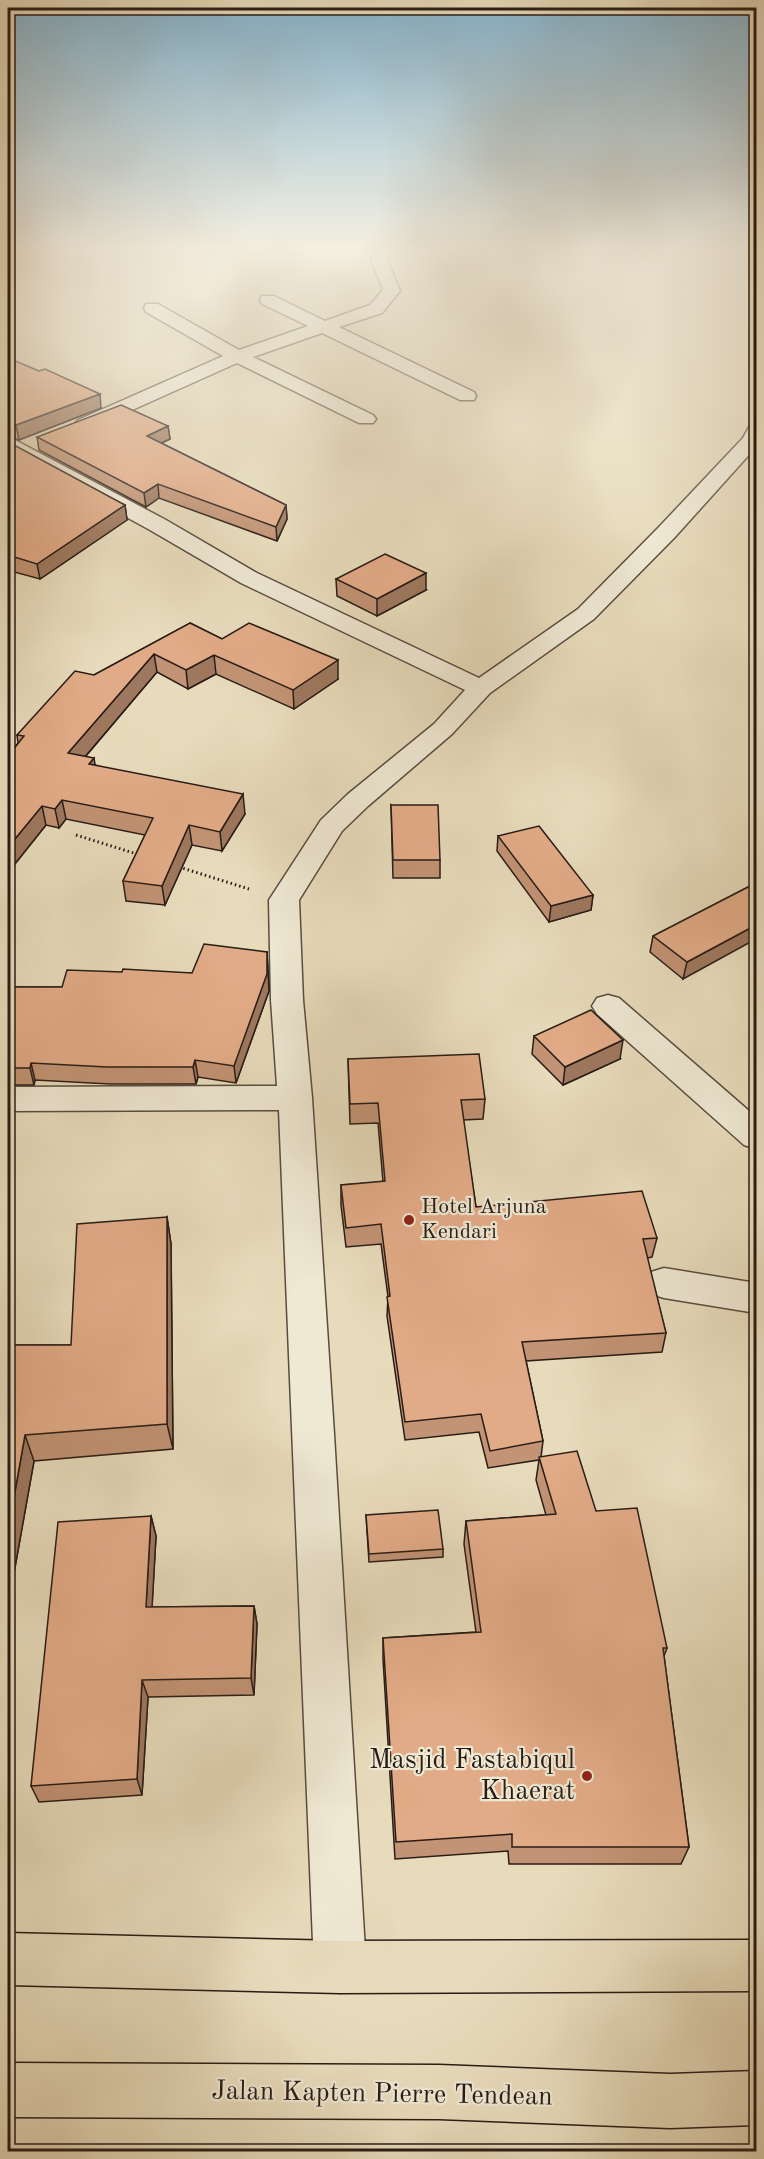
<svg xmlns="http://www.w3.org/2000/svg" width="764" height="2159" font-family="'Old Standard TT',serif">
<style>
.lines{fill:none;stroke-linecap:round;stroke-linejoin:round}
.street-casing{stroke:#584c40;stroke-width:3}
.highway-casing{stroke:#281c17;stroke-width:3}
.path{stroke:#281c17;stroke-width:3;stroke-dasharray:1.5 3;stroke-linecap:butt}
.street{fill:#efe8d3;fill-rule:evenodd}
.highway{fill:#e7dbbb;fill-rule:evenodd}
.wall{fill:#c29374;stroke:#281c17;stroke-width:1.5}
.shaded-wall{fill:#9e785e;stroke:#281c17;stroke-width:1.5}
.building{fill:#e2ab87;stroke:#281c17;stroke-width:1.5}
.poi-dot{fill:#8f2418;stroke:#efe8d3;stroke-width:2}
.labels{text-anchor:middle;dominant-baseline:central;stroke-width:4.5;stroke-linejoin:round;paint-order:stroke}
.poi-label{font-size:22px;fill:#281c17;stroke:#efe8d3;text-anchor:start}
.near-poi-label{font-size:27px;fill:#281c17;stroke:#efe8d3;text-anchor:end}
.near-street-label{font-size:27px;fill:#281c17;stroke:#efe8d3}
</style>
<rect width="100%" height="100%" fill="#e7dbbb"/>
<filter id="stains"><feTurbulence type="fractalNoise" baseFrequency=".00333" numOctaves="4"/><feColorMatrix values="0 0 0 0 .2 0 0 0 0 .09 0 0 0 0 .02 0 0 0 .5 -.17"/></filter>
<radialGradient id="worn" r=".72"><stop offset=".6" stop-color="#630" stop-opacity="0"/><stop offset="1" stop-color="#630" stop-opacity=".3"/></radialGradient>
<g class="lines">
<defs>
<path id="street" d="M380 248H400L387 259 400 291 382 313 339 327 474 392 476 396 474 400H460L322 333 253 357 373 415 376 419 373 423H359L237 363 92 428H78L75 424 78 420 223 356 146 312 144 308 146 304H158L239 350 308 326 262 304 260 300 262 296H274L325 321 370 305 383 290 371 259 375 251Z
M756 425V447L675 537 594 619 490 693 452 734 368 806 342 831 299 900 303 1000 312 1098 334 1434 366 1967 358 1985 340 1993 322 1985 314 1967 279 1110 8 1111V1087L277 1086 271 1000 269 900 321 820 348 794 434 724 465 690 241 583 150 530 8 452V438L15 440 166 520 257 573 479 678 578 609 659 527 743 438 749 427Z
M608 995 619 998 756 1117V1149L744 1145 597 1014 592 1006 597 998Z
M664 1268 756 1283V1313L664 1298 651 1294 645 1283 651 1272Z"/>
<path id="highway" d="M8 1933 340 1941 756 1940V1991L340 1993 8 1985Z
M8 2063 439 2065 670 2074 756 2071V2125L670 2128 439 2119 8 2117Z"/>
</defs>
<!-- street casing -->
<use href="#street" class="street-casing"/>
<!-- highway casing -->
<use href="#highway" class="highway-casing"/>
<!-- path -->
<path class="path" d="M76 835 140 855
M179 867 249 889"/>
<!-- street -->
<use href="#street" class="street"/>
<!-- highway -->
<use href="#highway" class="highway"/>
</g>
<!-- wall -->
<path class="wall" d="M8 358 101 408 19 440 8 436Z
M168 426 170 439 161 443 286 505 287 519 277 541 159 498 146 507 39 450 37 437Z
M8 446 125 505 127 520 40 579 11 571 8 574Z
M336 579 426 590 377 616 337 596Z
M190 623 222 639 338 679 294 709 216 674 188 689 157 672 86 756 95 765 245 814 222 851 192 845 165 905 126 901 123 881 145 835 66 819 59 828 46 825 14 865 8 863V756L18 743 17 735 94 675Z
M391 805 440 860V878H393Z
M498 836 593 895 591 910 549 922 497 851Z
M752 885 683 979 650 952 653 936Z
M267 952 269 991 236 1083 198 1077 196 1084H110L35 1080 34 1085H8V987H62L122 972 192 973Z
M534 1036 620 1059 563 1085 532 1054Z
M348 1059 485 1099 483 1119 463 1120 476 1207 657 1238 652 1257 647 1258 666 1333 662 1352 526 1361 543 1441 541 1457 596 1511 667 1648 664 1656 689 1847 681 1864H509L508 1851 395 1859 383 1659V1638L476 1632 464 1544 466 1521 546 1515 536 1480 539 1460 488 1468 479 1432 405 1440 387 1316 388 1297 381 1244 346 1247 341 1205V1185L383 1182 378 1123 350 1124Z
M167 1217 171 1244 173 1449 34 1461 14 1573H8V1345H71Z
M366 1515 443 1549V1557L369 1562Z
M151 1516 156 1536 152 1607 254 1606 257 1624 254 1695 148 1697 142 1795 39 1802 31 1786Z"/>
<!-- shaded-wall -->
<path class="shaded-wall" d="M100 394 101 408 19 440 16 425Z
M168 426 170 439 149 449 147 436Z
M158 484 159 498 146 507 144 493Z
M125 505 127 520 40 579 37 564Z
M286 505 287 519 277 541 276 527Z
M8 555 11 571 8 574Z
M426 573V590L377 616V599Z
M154 654 157 672 72 772 68 753Z
M214 655 216 674 188 689 186 670Z
M338 660V679L294 709 293 690Z
M94 758 97 777 89 764Z
M243 794 245 814 222 851 220 832Z
M62 800 66 819 59 828 55 809Z
M42 806 46 825 14 865 10 845Z
M189 825 192 845 165 905 162 886Z
M593 895 591 910 549 922 551 906Z
M756 925V939L683 979 687 962Z
M267 952 269 991 236 1083 234 1066Z
M623 1040 620 1059 563 1085 565 1067Z
M195 1060 198 1077 196 1084 193 1067Z
M31 1063 35 1080 34 1085 30 1068Z
M167 1217 171 1244 173 1449 167 1424Z
M25 1435 34 1461 14 1573 8 1558V1531Z
M151 1516 156 1536 151 1626 146 1607Z
M254 1606 257 1624 254 1695 251 1678Z
M142 1680 148 1697 142 1795 137 1779Z"/>
<!-- building -->
<path class="building" d="M8 358 39 371 45 369 100 394 16 425 8 423Z
M121 405 168 426 147 436 286 505 276 527 158 484 144 493 37 437Z
M14 445 125 505 37 564 8 555V556V446Z
M385 554 426 573 377 599 336 579Z
M190 623 222 639 249 623 338 660 293 690 214 655 186 670 154 654 68 753 94 758 89 764 243 794 220 832 189 825 162 886 123 881 153 818 62 800 55 809 42 806 10 845H8V756L24 736 17 735 75 671 94 675Z
M391 805H438L440 860H393Z
M539 826 593 895 551 906 498 836Z
M752 885 756 888V925L687 962 653 936Z
M204 944 267 952V974L234 1066 195 1060 193 1067H107L31 1063 30 1068H8V987H62L67 970 122 972 123 969 192 973Z
M591 1010 623 1040 565 1067 534 1036Z
M479 1054 485 1099 461 1100 476 1207 642 1191 657 1238 643 1239 666 1333 522 1342 543 1441 490 1451 481 1414 405 1422 387 1297 390 1296 381 1224 346 1228 341 1185 385 1181 378 1103 350 1104 348 1059Z
M167 1217V1424L25 1435 8 1531V1345H71L77 1224Z
M577 1451 596 1511 637 1508 667 1648H663L689 1847H512V1834L396 1842 383 1638 481 1632 466 1521 556 1514 539 1457Z
M438 1510 443 1549 369 1554 366 1515Z
M151 1516 146 1607 254 1606 251 1678 142 1680 137 1779 31 1786 58 1522Z"/>
<!-- sky -->
<linearGradient id="sky" x2="0" y2="1"><stop stop-color="#87b7d2"/><stop offset="0.45" stop-color="#f4efe0"/><stop offset="1" stop-color="#f4efe0" stop-opacity="0"/></linearGradient>
<rect width="764" height="551" fill="url(#sky)"/>
<!-- markers -->
<g class="poi-dot">
<circle cx="409" cy="1220" r="6"/>
<circle cx="587" cy="1776" r="6"/>
</g>
<g class="labels">
<!-- poi labels -->
<g class="poi-label">
<text x="421" y="1207">Hotel Arjuna<tspan x="421" dy="25">Kendari</tspan></text>
</g>
<!-- near-poi labels -->
<g class="near-poi-label">
<text x="575" y="1760">Masjid Fastabiqul<tspan x="575" dy="31">Khaerat</tspan></text>
</g>
<!-- near-street labels -->
<g class="near-street-label">
<text transform="translate(382 2094) rotate(1)">Jalan Kapten Pierre Tendean</text>
</g>
</g>
<!-- margin -->
<rect width="764" height="2159" fill="none" stroke="#e7dbbb" stroke-width="30"/>
<rect x="9" y="9" width="746" height="2141" fill="none" stroke="#281c17" stroke-width="3"/>
<rect x="15" y="15" width="734" height="2129" fill="none" stroke="#281c17" stroke-width="1.5"/>
<rect width="100%" height="100%" filter="url(#stains)"/>
<rect width="100%" height="100%" fill="url(#worn)"/>
</svg>
